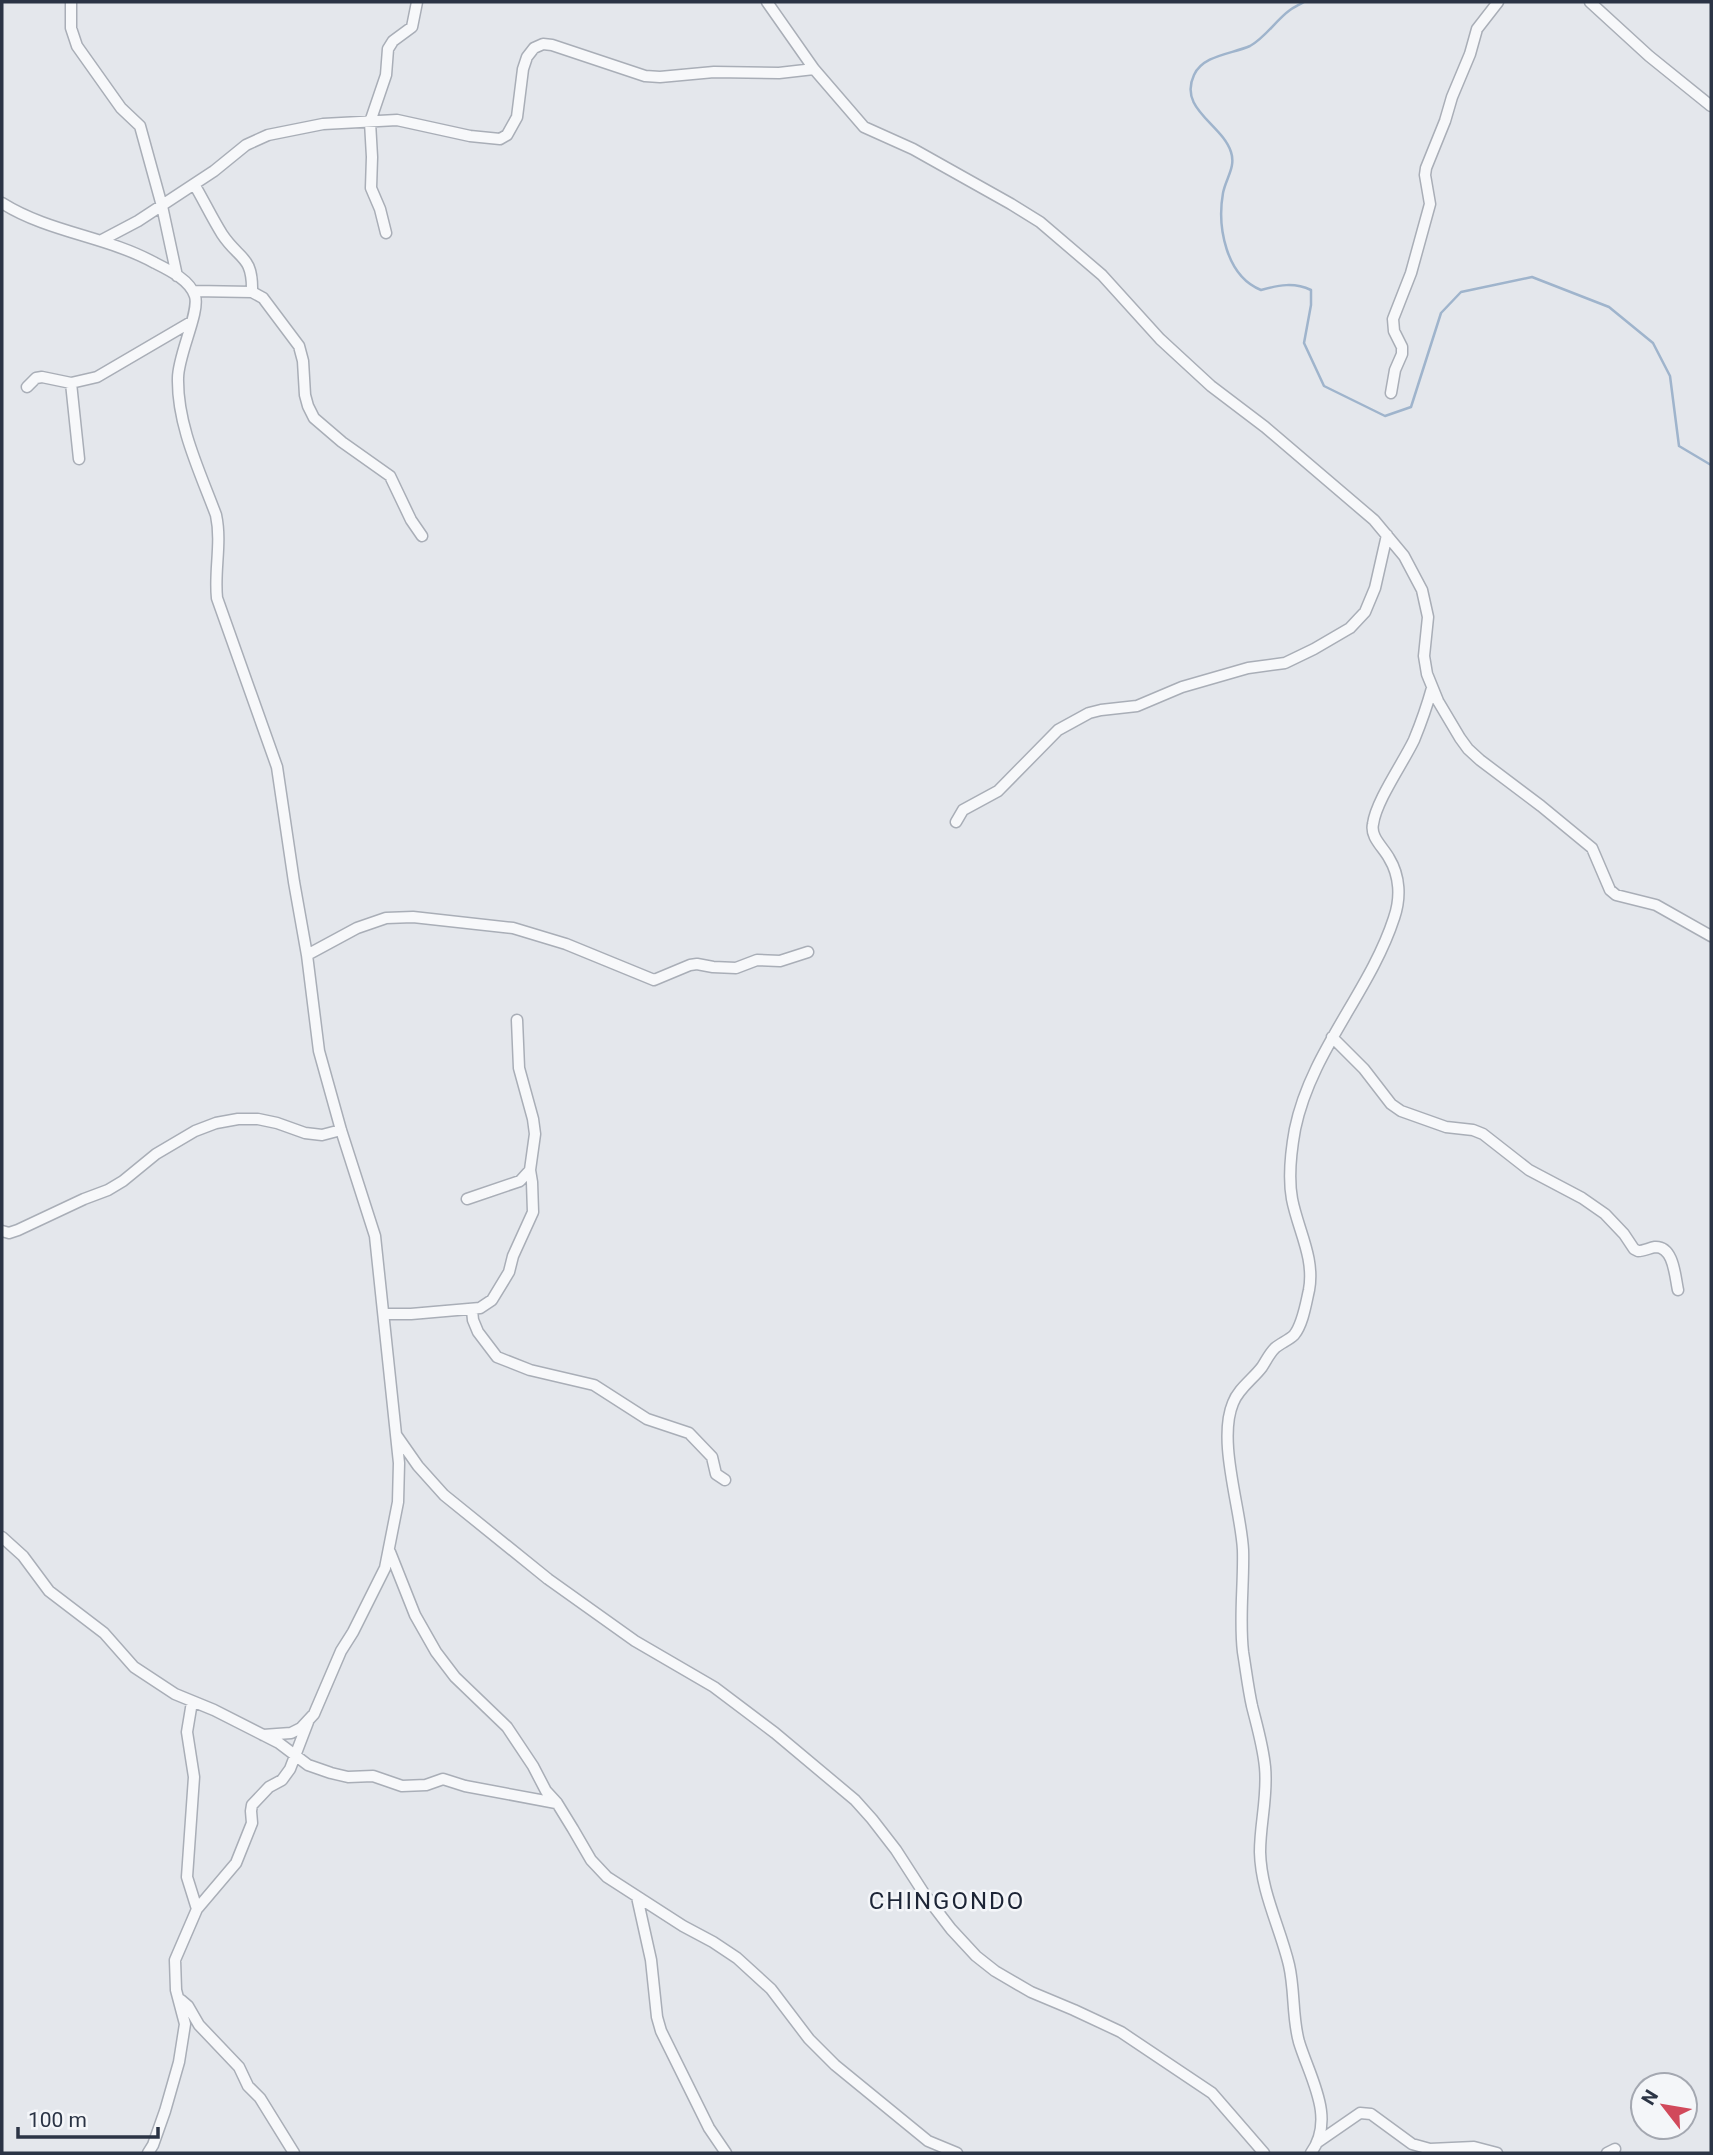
<svg xmlns="http://www.w3.org/2000/svg" width="1713" height="2155" font-family="Roboto,sans-serif">
<style>
.lines{fill:none;stroke-linecap:round;stroke-linejoin:round}
.stream{stroke:#9fb4cc;stroke-width:2.5}
.minor-casing{stroke:#a9aeb7;stroke-width:13}
.minor{stroke:#f7f8fa;stroke-width:10}
.labels{text-anchor:middle;dominant-baseline:central;stroke-width:5;stroke-linejoin:round;paint-order:stroke}
.quarter-label{font-size:24px;letter-spacing:2px;fill:#1d2536;stroke:#f4f6f9}
</style>
<rect width="100%" height="100%" fill="#e4e7ec"/>
<g class="lines">
<!-- stream -->
<path class="stream" d="M1304 2C1299 5 1294 7 1290 10 1276 20 1265 38 1250 46 1232 54 1203 55 1194 75 1178 109 1222 124 1231 152 1236 167 1226 178 1223 193 1217 227 1226 276 1261 290 1279 285 1294 282 1311 290V305L1304 343 1324 386 1385 416 1411 407 1441 313 1461 292 1532 277 1609 307 1653 343 1670 376 1679 446 1711 465"/>
<defs>
<path id="minor" d="M71 2V28L77 46 121 108 140 126 162 206 177 276
M767 2 814 69 864 127 913 149 1011 204 1040 222 1102 275 1160 339 1211 386 1265 427 1374 520 1404 556 1422 590 1428 617 1424 656 1427 674 1438 701 1460 738 1468 749 1480 760 1541 806 1592 848 1610 890 1616 895 1656 905 1711 936
M1590 2 1649 56 1711 106
M194 184C204 201 212 218 222 234 239 260 253 255 252 292
M2 203C50 233 106 236 155 263 169 270 190 280 195 296 200 312 178 355 178 378 177 425 200 472 216 515 222 543 214 571 217 598L277 767 294 882 307 955 319 1051 341 1130 375 1236 399 1463 398 1502 385 1568 353 1632 341 1651 314 1714 301 1728 291 1733 263 1735
M386 233 380 209 371 188 372 157 370 122 386 75 388 49 393 41 412 27 417 2
M102 240 138 221 214 171 246 145 268 135 323 124 397 120 470 136 500 139 507 135 517 117 523 69 527 57 534 48 543 44 552 45 645 76 660 77 714 72 779 73 814 69
M194 291 252 292 263 298 299 346 303 361 305 395 308 406 314 418 342 442 390 476 411 520 422 536
M71 383 79 459
M27 387 36 378 42 377 71 383 97 377 191 322
M1391 393 1395 370 1402 354V347L1394 331 1393 319 1411 273 1430 204 1425 175 1426 168 1445 121 1452 97 1470 54 1477 29 1498 2
M956 822 963 810 998 791 1058 730 1089 713 1101 710 1137 706 1182 687 1248 668 1285 663 1314 649 1350 628 1365 612 1375 588 1387 535
M307 955 357 928 386 918 413 917 513 928 566 944 654 980 690 965 697 964 713 967 736 968 757 960 780 961 808 952
M1332 1037 1364 1069 1391 1104 1401 1111 1446 1127 1473 1130 1483 1134 1529 1170 1582 1198 1605 1214 1624 1234 1634 1249 1638 1251C1644 1251 1649 1248 1655 1247 1674 1246 1675 1277 1678 1290
M467 1199 520 1181 530 1170
M2 1231 9 1233 18 1230 84 1199 108 1190 123 1181 156 1154 195 1131 216 1123 238 1119H258L277 1123 305 1133 322 1135 341 1130
M472 1310 473 1320 478 1332 497 1357 530 1370 594 1385 647 1419 689 1433 712 1457 716 1474 725 1480
M385 1314H411L480 1308 492 1300 509 1272 513 1256 533 1212 532 1182 530 1170 535 1134 533 1119 519 1068 517 1020
M397 1436 418 1466 444 1495 548 1579 635 1641 714 1687 775 1733 855 1800 872 1819 896 1850 925 1895 951 1929 976 1956 995 1971 1031 1992 1074 2010 1121 2032 1212 2093 1264 2153
M2 1537 23 1556 49 1591 104 1633 134 1667 175 1694 214 1710 279 1743 308 1765 331 1773 348 1777 373 1776 402 1786 426 1785 443 1779 465 1786 556 1803
M390 1552 415 1615 436 1652 455 1677 507 1727 533 1766 546 1791 557 1803 573 1829 591 1860 607 1877 683 1926 713 1942 737 1958 771 1989 809 2039 835 2065 928 2141 957 2153
M192 1702 187 1732 194 1777 187 1877 197 1909
M637 1897 651 1960 657 2017 661 2031 709 2128 726 2153
M181 2000 188 2006 199 2025 239 2067 248 2086 260 2098 294 2153
M1318 2142 1360 2113 1371 2114 1412 2144 1430 2149 1474 2147 1497 2153
M148 2153 153 2145 165 2111 179 2062 185 2024 176 1990 175 1960 197 1909 236 1863 252 1823 251 1811 252 1805 269 1787 282 1780 290 1769 308 1722
M1311 2153C1336 2118 1310 2078 1299 2042 1292 2017 1295 1991 1289 1965 1280 1927 1261 1892 1260 1852 1260 1823 1268 1796 1265 1767 1263 1746 1257 1726 1252 1706 1248 1688 1246 1670 1243 1652 1239 1618 1244 1584 1243 1550 1241 1509 1217 1441 1233 1403 1238 1389 1253 1379 1262 1367 1266 1361 1269 1354 1275 1348 1281 1343 1289 1340 1294 1335 1303 1324 1306 1303 1309 1290 1315 1258 1298 1230 1292 1199 1288 1177 1291 1151 1295 1129 1311 1051 1370 992 1394 918 1401 898 1400 876 1389 858 1383 847 1370 837 1373 824 1376 801 1403 763 1414 740 1421 723 1427 706 1432 688
M1607 2153 1615 2149"/>
</defs>
<!-- minor casing -->
<use href="#minor" class="minor-casing"/>
<!-- minor -->
<use href="#minor" class="minor"/>
</g>
<g class="labels">
<!-- quarter labels -->
<g class="quarter-label">
<text x="947" y="1901">CHINGONDO</text>
</g>
</g>
<!-- border -->
<rect width="1713" height="2155" fill="none" stroke="#2b3445" stroke-width="7"/>
<!-- north arrow -->
<g transform="translate(1664 2106) rotate(301)"><circle r="33" fill="#f4f6f9" stroke="#a4a8b1" stroke-width="2"/>
<path d="M0-5L12 26L0 18L-12 26Z" fill="#d1495b"/>
<text y="-10" font-size="19" font-weight="bold" text-anchor="middle" fill="#2b3445">N</text>
</g>
<!-- scale -->
<path d="M18 2127v10h140v-10" fill="none" stroke="#2b3445" stroke-width="3.5"/>
<text x="28" y="2127" font-size="21" fill="#2b3445" stroke="#f4f6f9" stroke-width="5" paint-order="stroke">100 m</text>
</svg>
